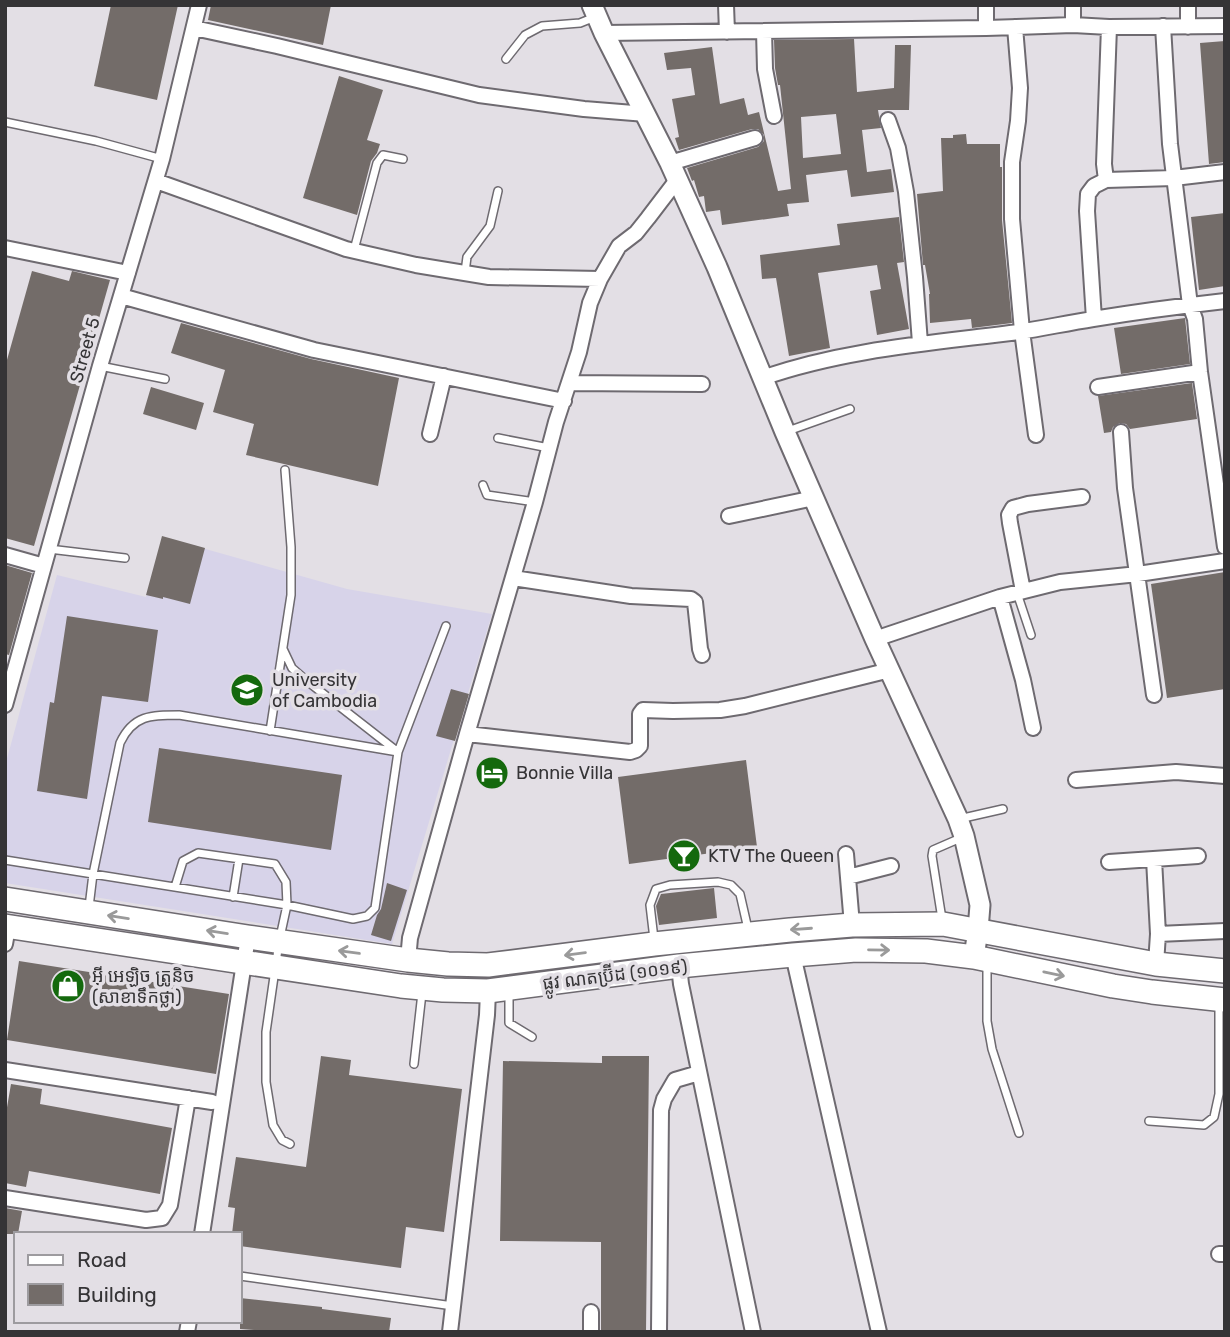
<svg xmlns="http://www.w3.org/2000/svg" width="1230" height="1337" font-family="Rubik,'Noto Sans Khmer',sans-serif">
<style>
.education{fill:#d7d3e9}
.building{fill:#736c69;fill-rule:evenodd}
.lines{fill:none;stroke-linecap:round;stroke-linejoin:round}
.lane-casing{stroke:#6e6a70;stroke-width:10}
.street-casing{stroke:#6e6a70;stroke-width:18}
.secondary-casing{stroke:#6e6a70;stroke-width:23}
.primary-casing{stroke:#6e6a70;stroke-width:26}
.lane{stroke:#fff;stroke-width:7}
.street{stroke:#fff;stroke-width:14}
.secondary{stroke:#fff;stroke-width:19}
.primary{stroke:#fff;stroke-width:23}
.oneway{stroke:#9a9a9a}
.labels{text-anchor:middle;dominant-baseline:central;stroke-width:7;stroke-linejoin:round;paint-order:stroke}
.street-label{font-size:18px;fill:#353436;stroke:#e3dfe5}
.poi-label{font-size:18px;fill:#353436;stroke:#e3dfe5;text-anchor:start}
</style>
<rect width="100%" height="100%" fill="#e3dfe5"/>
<!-- education -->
<path class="education" d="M163 537 347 589 492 614 392 944 5 883V766L57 575 146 597Z"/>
<!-- building -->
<path class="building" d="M111 5H178L157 100 94 86Z
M211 5H331L323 45 208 20Z
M854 39 857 92 894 88 895 45H911L909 110H878L881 128 862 130 867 172 891 169 894 192 851 197 847 170 806 175 809 202 787 204 789 216 722 225 720 210 706 212 704 196 699 197 694 180 692 181 687 168 758 147 764 141V135L758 129H752L679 150 675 138 679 137 672 99 695 95 691 68 667 70 664 53 712 47 720 104 744 98 748 115 759 112 778 191 791 189 780 85H778L775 68 774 40ZM836 114 841 154 803 158 801 117Z
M1225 41V162L1209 164 1200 43Z
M339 76 383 90 367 140 380 144 377 153 371 161 357 215 303 198Z
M966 134 967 144H1000V167H1002V220L1012 323 972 328 971 319 930 323 929 294H930L925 265H923L917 194 943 191 941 138H953V135Z
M1225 213V286L1199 290 1191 217Z
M899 217 904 262 897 263 909 329 877 335 870 291 881 289 877 265 818 273 830 348 789 356 776 278 762 279 760 255 840 245 837 224Z
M32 271 69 281 72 271 110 280 34 546 5 538V367Z
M1185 318 1190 364 1121 374 1114 328Z
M181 323 311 359 399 378 378 486 246 455 254 424 213 412 225 370 171 353Z
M1192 383 1197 419 1130 429 1126 424 1120 423 1113 427 1111 432 1104 433 1098 396Z
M151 387 204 403 196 430 143 414Z
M162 536 205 548 190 604 163 597V599L146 595Z
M5 565 32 573 9 655 5 654Z
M1225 572V689L1167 698 1151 584Z
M67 616 158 630 148 702 102 696 87 799 37 791 50 702 54 703Z
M451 689 469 694 455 741 436 736Z
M159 748 342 775 331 850 148 822Z
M746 760 757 847 629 864 618 777Z
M387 883 407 890 391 941 371 935 377 915 381 909Z
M714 888 717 918 659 925 656 906 661 894Z
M19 961 229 994 216 1074 7 1040Z
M321 1056 351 1060 349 1075 462 1089 444 1232 406 1227 401 1268 240 1246V1234H232L235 1208 228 1207 236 1157 306 1167Z
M602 1056H649L646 1332H601V1242L500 1241 503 1061 602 1063Z
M11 1084 42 1089 40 1104 172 1128 160 1194 29 1171 26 1187 5 1183V1119Z
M5 1208 22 1211 18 1234H5Z
M240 1298 322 1307V1309L391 1318 389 1332H254V1330L240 1329Z"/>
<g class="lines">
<defs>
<path id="lane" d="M506 59 525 35 542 26 580 23 595 17
M5 122 96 141 162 159
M354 250 377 163 383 155 403 159
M465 272 467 257 490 226 498 191
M100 366 165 379
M785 432 850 409
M498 438 549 448
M483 485 487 495 535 502
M49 549 125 558
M1017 593 1031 635
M270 731 291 595V547L285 470
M959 819 1003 809
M5 860 287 905 353 919 367 916 375 908 398 752 446 626
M175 887 183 861 198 853 275 864 286 882 287 905 279 942 266 1032V1082L273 1125 282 1140 290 1144
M233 897 239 859
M89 907 93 874 120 743C133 715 151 715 179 715L398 752 307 681 292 668 283 649
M942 919 932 856 933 850 963 837
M654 939 650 905 656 889 670 885 718 882 731 885 740 894 748 929
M987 963V1021L992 1049 1019 1133
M509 993V1023L532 1037
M414 1064 422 993
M1149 1121 1204 1125 1214 1117 1219 1094V1004
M240 1276 453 1306"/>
<path id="street" d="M726 5 727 32
M986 5V28
M1073 25V5
M1163 26 1170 144 1190 305 1195 319 1200 372 1225 547
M1015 27 1020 88 1018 121 1012 162V219L1022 331 1036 435
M1188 27V5
M194 28 277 46 479 95 584 109 646 114
M764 31 765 69 774 116
M604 33 986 28 1073 25 1109 27 1225 26
M888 120 898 148 906 192 915 277 920 343
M670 163 755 138
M1106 180 1104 164 1109 27
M156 181 346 249 416 265 489 277 600 279
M5 248 128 273
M121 296 314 350 564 401
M1094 319 1087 211 1088 194 1094 186 1106 180 1174 178 1225 172
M762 378C845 349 933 343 1019 332 1044 328 1068 323 1093 319 1136 312 1181 306 1225 301
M569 383 702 384
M1098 387 1200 372
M1121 432 1125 488 1154 695
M430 434 444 376
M729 516 814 498
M5 555 44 566
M513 578 631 596 691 599 695 602 700 649 702 655
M1023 591 1010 523 1009 515 1013 508 1028 504 1082 497
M1000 597 1023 680 1033 728
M875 639 1000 597 1060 582 1138 574 1225 561
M5 705 100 366 162 159 199 5
M467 734 630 752 636 750 640 746V714L643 710 673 711 720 710 745 706 890 670
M1076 780 1176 772 1225 776
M846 854 852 925
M1154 859 1158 934 1156 964
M1109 862 1198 856
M848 877 891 866
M1158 934 1225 931
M5 944 8 927
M793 955 879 1332
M408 960 410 938 467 734 535 502 556 422 579 352 590 303 600 279 619 246 636 233 648 218 677 180
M679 966 681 984 753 1332
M5 1070 212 1102
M5 1198 146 1220 162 1218 170 1205 188 1098
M202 1234 248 937
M1219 1254H1225
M187 1332 189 1321
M450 1332 487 1015 488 991
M591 1332V1312
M659 1332 661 1110 664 1099 675 1080 699 1073"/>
<path id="secondary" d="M592 5 604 33 670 163 717 267 785 432 875 639 958 819 964 836 980 905 978 930 974 957"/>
<path id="primary" d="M5 899 248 937 408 960 448 964 488 965 654 944 790 930 852 925 943 924 1156 964 1225 971
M5 926 401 986 443 990 488 991 679 966 793 955 856 950 926 951 974 957 1113 986 1152 992 1225 1000"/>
</defs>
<!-- lane casing -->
<use href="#lane" class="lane-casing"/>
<!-- street casing -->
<use href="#street" class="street-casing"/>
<!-- secondary casing -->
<use href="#secondary" class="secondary-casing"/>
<!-- primary casing -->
<use href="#primary" class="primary-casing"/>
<!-- lane -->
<use href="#lane" class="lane"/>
<!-- street -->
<use href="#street" class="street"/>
<!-- secondary -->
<use href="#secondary" class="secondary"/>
<!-- primary -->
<use href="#primary" class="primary"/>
</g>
<!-- one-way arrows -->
<defs><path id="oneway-shaft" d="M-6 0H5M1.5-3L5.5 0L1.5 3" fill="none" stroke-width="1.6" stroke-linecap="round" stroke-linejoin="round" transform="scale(1.75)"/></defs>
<g class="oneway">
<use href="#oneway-shaft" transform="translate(118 917) rotate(-171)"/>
<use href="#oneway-shaft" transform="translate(801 929) rotate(176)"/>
<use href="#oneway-shaft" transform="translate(217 932) rotate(-171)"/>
<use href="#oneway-shaft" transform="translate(879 950) rotate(1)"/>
<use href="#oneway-shaft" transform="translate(349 952) rotate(-172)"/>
<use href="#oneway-shaft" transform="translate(575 954) rotate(173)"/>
<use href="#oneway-shaft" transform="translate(1054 974) rotate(12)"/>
</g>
<!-- icons -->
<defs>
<symbol id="university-disc" viewBox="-11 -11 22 22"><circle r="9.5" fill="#14690d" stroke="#e3dfe5"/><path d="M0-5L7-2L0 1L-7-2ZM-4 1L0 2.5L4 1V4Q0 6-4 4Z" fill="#fff"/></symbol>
<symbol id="hotel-disc" viewBox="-11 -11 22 22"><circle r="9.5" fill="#14690d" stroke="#e3dfe5"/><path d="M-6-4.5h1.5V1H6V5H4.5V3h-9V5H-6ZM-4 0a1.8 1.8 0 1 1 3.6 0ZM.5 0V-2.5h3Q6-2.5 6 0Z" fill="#fff"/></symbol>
<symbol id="bar-disc" viewBox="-11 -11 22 22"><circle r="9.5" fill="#14690d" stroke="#e3dfe5"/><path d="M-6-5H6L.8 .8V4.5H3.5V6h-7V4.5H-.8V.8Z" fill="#fff"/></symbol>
<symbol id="shop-disc" viewBox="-11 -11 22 22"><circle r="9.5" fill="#14690d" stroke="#e3dfe5"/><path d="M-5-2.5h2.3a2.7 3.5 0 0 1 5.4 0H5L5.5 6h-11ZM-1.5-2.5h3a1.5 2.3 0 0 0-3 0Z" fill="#fff"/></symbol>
</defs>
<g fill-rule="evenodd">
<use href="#university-disc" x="228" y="671" width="38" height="38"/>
<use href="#hotel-disc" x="473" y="754" width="38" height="38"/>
<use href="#bar-disc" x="665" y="837" width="38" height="38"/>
<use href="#shop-disc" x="49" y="967" width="38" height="38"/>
</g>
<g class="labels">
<!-- street labels -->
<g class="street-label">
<text transform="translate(85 350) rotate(-74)">Street 5</text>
<text transform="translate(615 975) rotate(-7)">ផ្លូវ ណតប្រ៊ីដ (១០១៩)</text>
</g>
<!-- poi labels -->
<g class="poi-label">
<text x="272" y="680">University<tspan x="272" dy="21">of Cambodia</tspan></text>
<text x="516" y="773">Bonnie Villa</text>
<text x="708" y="856">KTV The Queen</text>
<text x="92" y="976">អ៊ី អេឡិច ត្រូនិច<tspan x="92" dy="21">(សាខាទឹកថ្លា)</tspan></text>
</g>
</g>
<!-- border -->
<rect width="1230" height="1337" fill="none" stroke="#353436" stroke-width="14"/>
<!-- legend -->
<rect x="14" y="1232" width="228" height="91" fill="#e3dfe5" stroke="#9d9b9f" stroke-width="2"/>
<rect x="28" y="1255" width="35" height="10" fill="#ffffff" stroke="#9d9b9f" stroke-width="2"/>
<text x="77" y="1267" font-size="21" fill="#353436">Road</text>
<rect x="28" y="1284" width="35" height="21" fill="#736c69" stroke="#9d9b9f" stroke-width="2"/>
<text x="77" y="1302" font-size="21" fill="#353436">Building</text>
</svg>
